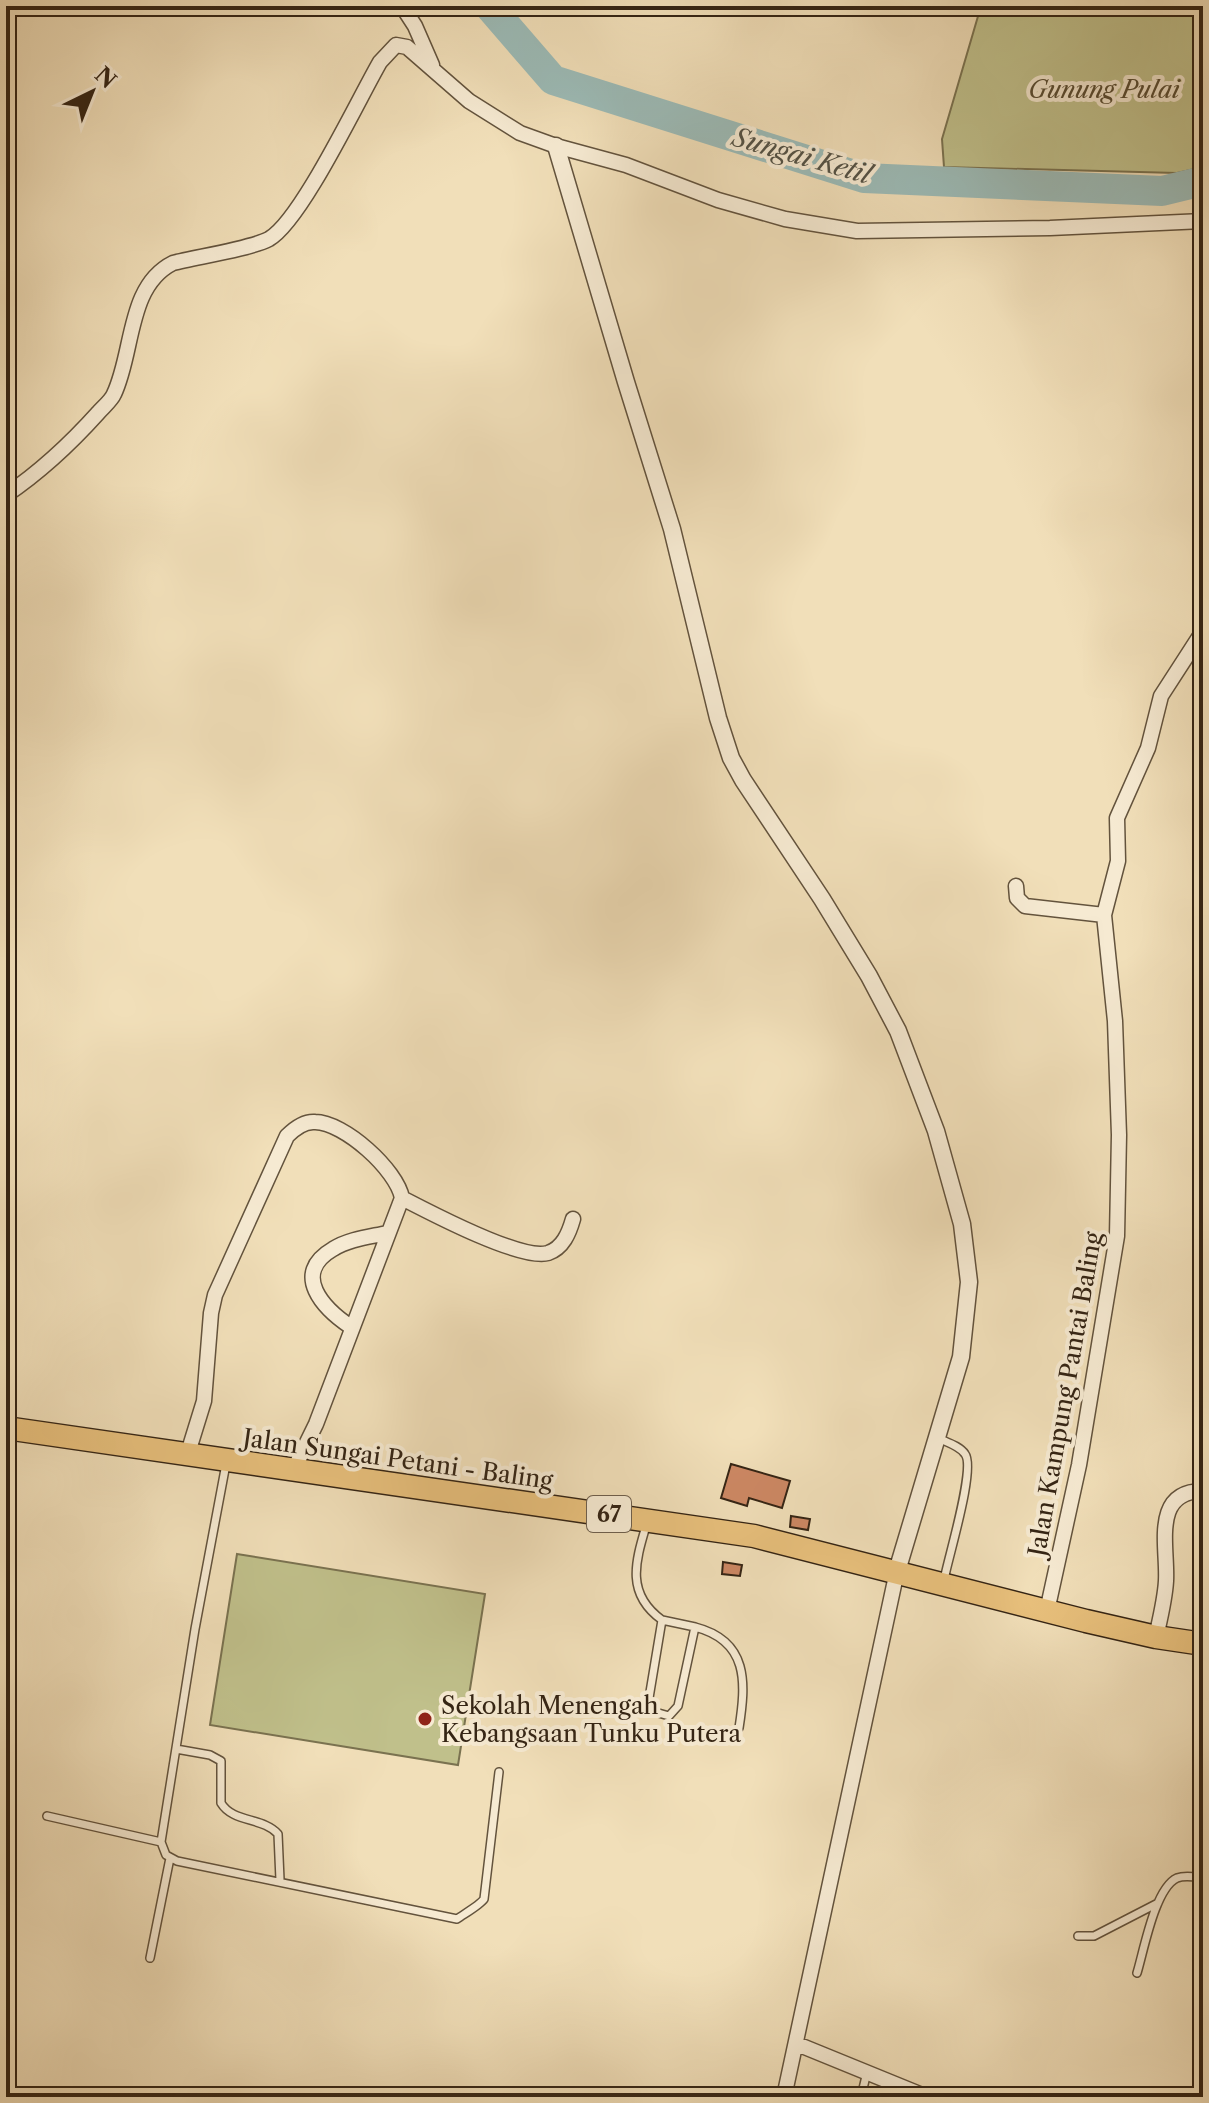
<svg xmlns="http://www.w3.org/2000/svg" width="1209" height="2103" font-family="'Libre Caslon Text',serif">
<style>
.green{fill:#c0c08b;stroke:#7a7250;stroke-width:2}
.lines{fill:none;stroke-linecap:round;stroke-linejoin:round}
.river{stroke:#9cbbb7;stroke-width:30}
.building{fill:#cd8864;stroke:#342414;stroke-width:2}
.service-casing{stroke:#63533d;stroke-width:10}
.minor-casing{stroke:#63533d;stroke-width:17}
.tertiary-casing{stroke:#63533d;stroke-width:19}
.primary-casing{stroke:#342414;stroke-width:25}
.service{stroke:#f6ead2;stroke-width:7}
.minor{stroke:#f6ead2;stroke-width:14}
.tertiary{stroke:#f6ead2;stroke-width:16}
.primary{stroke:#e8c07c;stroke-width:22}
.poi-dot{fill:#8f2418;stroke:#f6ead2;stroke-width:3}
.labels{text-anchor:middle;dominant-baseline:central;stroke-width:8;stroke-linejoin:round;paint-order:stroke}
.shield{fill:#f6ead2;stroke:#6e5f4d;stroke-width:2}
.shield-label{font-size:22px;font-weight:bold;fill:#342414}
.park-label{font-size:24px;font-style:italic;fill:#574b32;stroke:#f6ead2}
.street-label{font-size:24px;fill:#342414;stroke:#f6ead2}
.poi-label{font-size:24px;fill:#342414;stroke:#f6ead2;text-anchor:start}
.water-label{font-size:26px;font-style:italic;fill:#535145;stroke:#f6ead2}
</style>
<rect width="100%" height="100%" fill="#f1dfb9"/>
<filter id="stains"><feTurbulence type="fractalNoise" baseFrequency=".0025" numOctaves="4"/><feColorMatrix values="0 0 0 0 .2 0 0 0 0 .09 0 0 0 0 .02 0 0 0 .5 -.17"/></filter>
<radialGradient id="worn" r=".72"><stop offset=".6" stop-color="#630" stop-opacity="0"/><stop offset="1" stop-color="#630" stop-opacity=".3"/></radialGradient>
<!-- green -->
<path class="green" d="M981 6H1203V167L1177 173 944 167 942 139Z
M237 1554 485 1594 458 1765 210 1725Z"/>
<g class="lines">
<!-- river -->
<path class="river" d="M489 6 553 80 864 178 1162 191 1203 181"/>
</g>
<!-- building -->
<path class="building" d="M731 1464 790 1481 782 1508 749 1498 747 1506 721 1498Z
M791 1516 810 1519 808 1530 790 1527Z
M723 1562 742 1565 740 1576 722 1574Z"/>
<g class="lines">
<defs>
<path id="service" d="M938 1438C946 1442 960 1446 965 1454 976 1468 948 1558 944 1580
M226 1464 195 1629 161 1842 166 1855 177 1861 457 1919C464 1914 480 1905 484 1899L499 1772
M646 1526C635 1563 626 1594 662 1620L648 1704 655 1712 669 1716 678 1706 695 1627 662 1620
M695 1627C749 1641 746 1683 739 1728
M176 1749 210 1755 221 1761V1803C233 1823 263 1817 278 1834L280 1880
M47 1816 161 1842
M1078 1936H1094L1158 1903
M150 1958 170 1858
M1137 1973C1144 1950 1155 1888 1177 1878 1185 1875 1195 1877 1203 1878
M861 2097 867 2072"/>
<path id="minor" d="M402 6 415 26 432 65
M6 495C40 472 71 443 98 413 103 407 111 401 114 394 134 352 127 286 173 263 196 257 250 249 269 239 301 221 358 100 380 62L396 45 407 47 469 101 520 133 556 146 626 165 718 200 785 219 857 231 1050 228 1203 221
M1016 886 1017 898 1025 906 1104 915
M402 1198C429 1212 522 1261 548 1253 563 1248 569 1233 573 1219
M351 1327C324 1309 290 1274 333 1249 349 1239 369 1237 387 1233
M187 1456 204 1401 211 1313 215 1295 287 1136C294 1129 304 1121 315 1122 344 1122 397 1170 402 1198L316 1424 293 1471
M1047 1611 1079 1465 1117 1236 1119 1135 1115 1021 1104 915 1118 861 1117 818 1148 748 1161 696 1203 631
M1156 1637C1160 1619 1165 1599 1166 1581 1168 1547 1151 1491 1203 1491
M797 2044 927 2097
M784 2097 897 1571"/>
<path id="tertiary" d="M556 146 626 382 672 529 718 718 731 758 743 780 822 899 869 976 898 1031 936 1131 962 1224 969 1282 961 1357 897 1571"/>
<path id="primary" d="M6 1428 754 1536 1086 1621 1156 1637 1203 1644"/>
</defs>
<!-- service casing -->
<use href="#service" class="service-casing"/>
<!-- minor casing -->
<use href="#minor" class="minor-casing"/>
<!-- tertiary casing -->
<use href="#tertiary" class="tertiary-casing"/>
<!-- primary casing -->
<use href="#primary" class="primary-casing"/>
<!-- service -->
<use href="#service" class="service"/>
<!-- minor -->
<use href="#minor" class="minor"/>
<!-- tertiary -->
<use href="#tertiary" class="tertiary"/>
<!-- primary -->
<use href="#primary" class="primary"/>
</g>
<!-- markers -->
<circle class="poi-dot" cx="425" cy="1719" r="8"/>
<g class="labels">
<!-- shield labels -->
<rect class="shield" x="587" y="1496" width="44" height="36" rx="6"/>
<g class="shield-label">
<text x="609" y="1514">67</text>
</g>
<!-- park labels -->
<g class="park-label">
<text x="1104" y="89">Gunung Pulai</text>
</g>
<!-- street labels -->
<g class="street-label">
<text transform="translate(1065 1394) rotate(-80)">Jalan Kampung Pantai Baling</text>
<text transform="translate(398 1459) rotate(8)">Jalan Sungai Petani - Baling</text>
</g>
<!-- poi labels -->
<g class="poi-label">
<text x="441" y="1705">Sekolah Menengah<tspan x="441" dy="28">Kebangsaan Tunku Putera</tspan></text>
</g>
<!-- water labels -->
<g class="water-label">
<text transform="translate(802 156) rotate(16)">Sungai Ketil</text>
</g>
</g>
<!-- margin -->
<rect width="1209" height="2103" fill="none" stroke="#f1dfb9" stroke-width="32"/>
<rect x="8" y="8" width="1193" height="2087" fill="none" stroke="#342414" stroke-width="4"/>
<rect x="16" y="16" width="1177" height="2071" fill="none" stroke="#342414" stroke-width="2"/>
<!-- north arrow -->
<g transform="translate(92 92) rotate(43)" stroke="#f6ead2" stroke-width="6" paint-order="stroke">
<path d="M0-6L14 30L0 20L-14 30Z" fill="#342414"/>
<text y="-12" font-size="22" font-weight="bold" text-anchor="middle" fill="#342414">N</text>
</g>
<rect width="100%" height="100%" filter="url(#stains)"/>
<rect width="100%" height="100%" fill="url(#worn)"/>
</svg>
